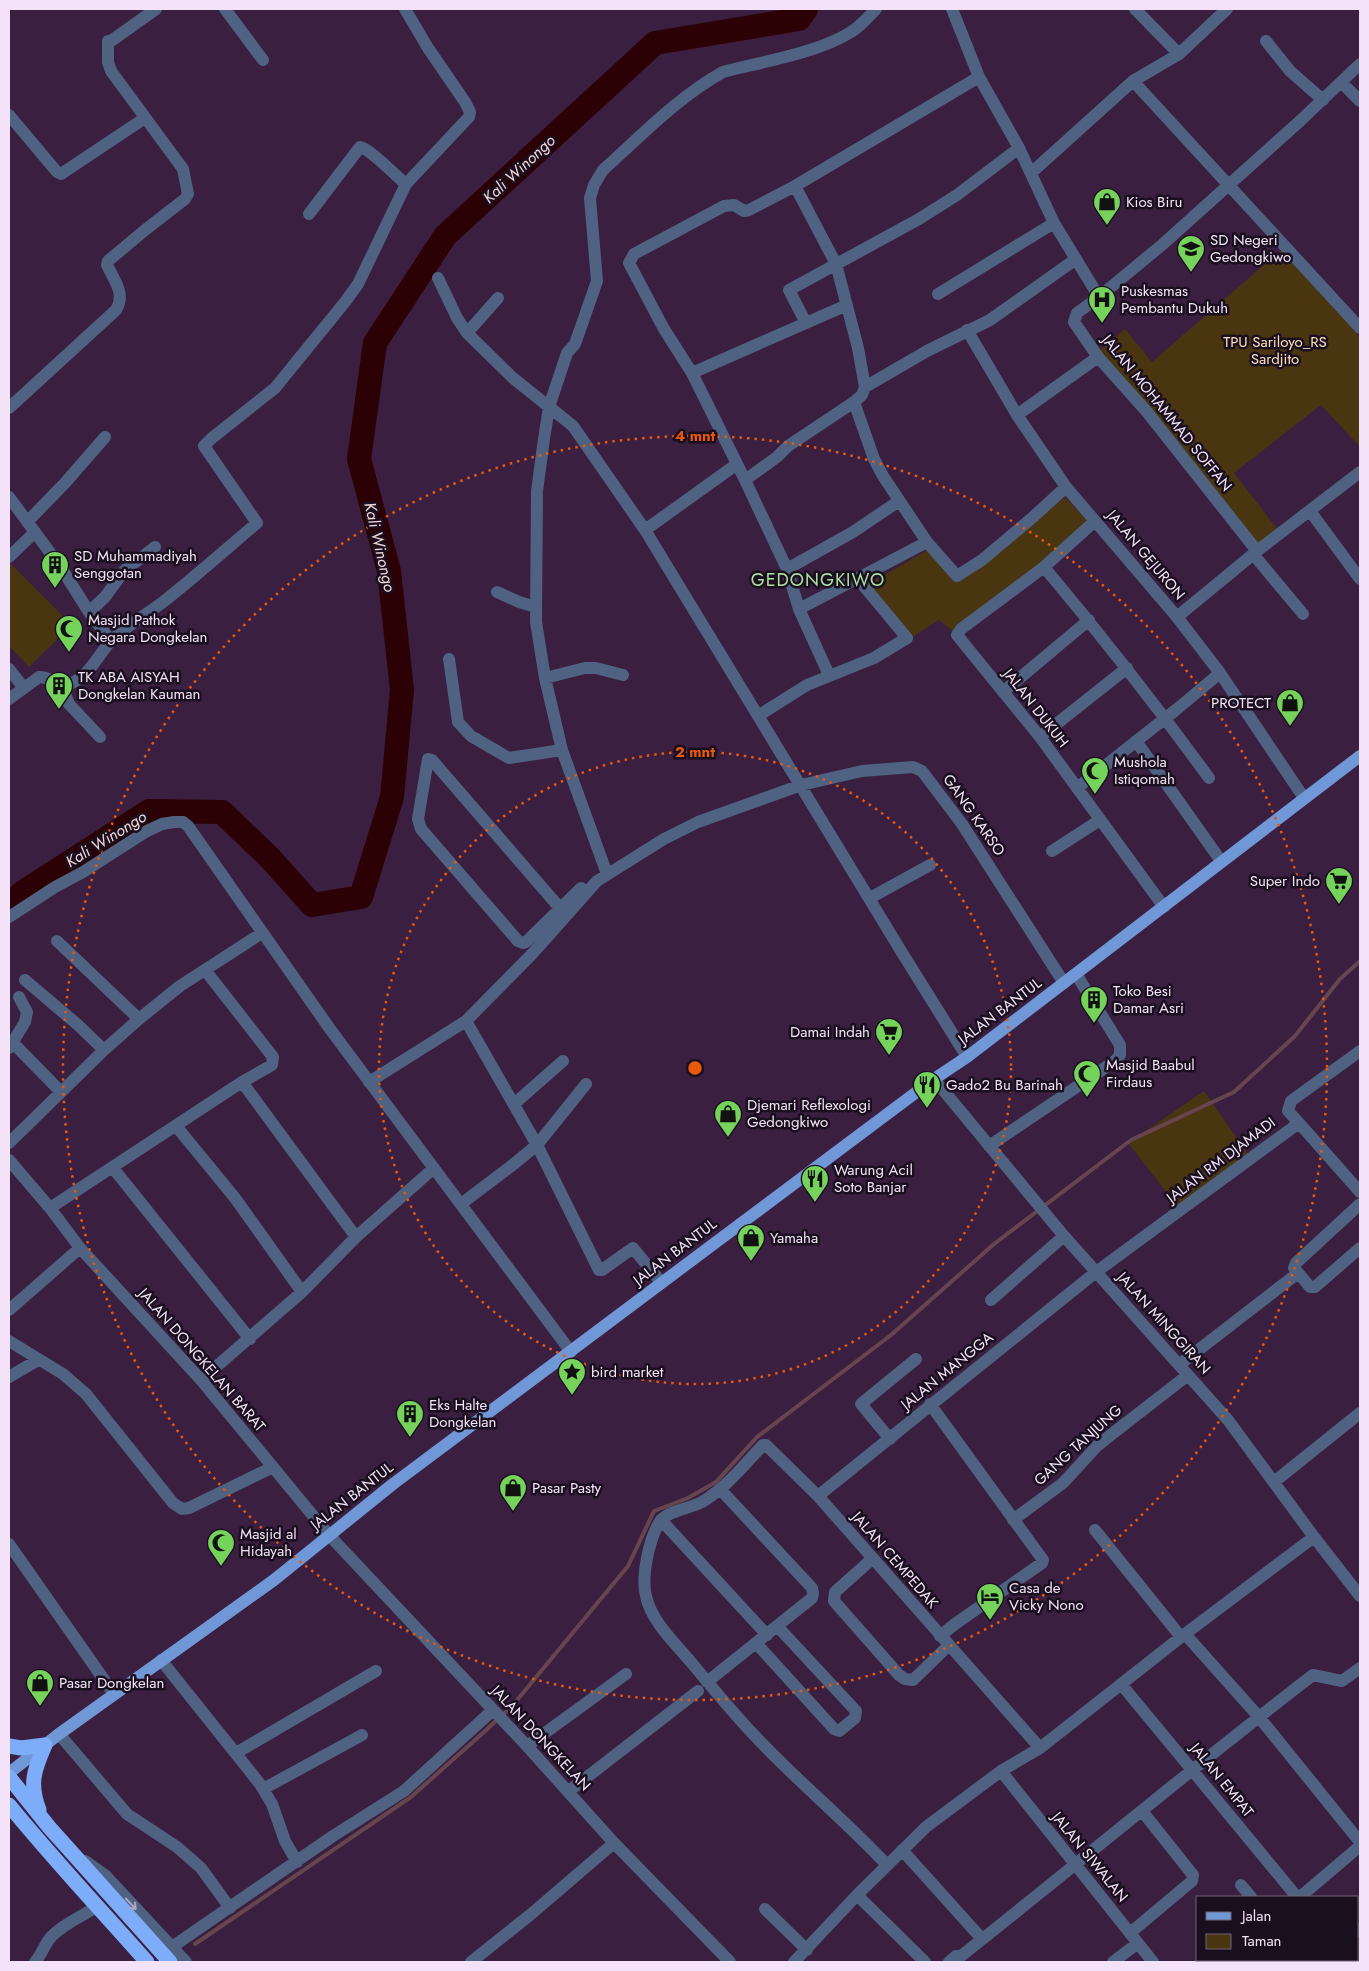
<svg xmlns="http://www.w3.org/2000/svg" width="1369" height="1971" font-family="Jost,sans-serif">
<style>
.green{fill:#49350f}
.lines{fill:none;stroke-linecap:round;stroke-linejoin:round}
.stream{stroke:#67454f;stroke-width:4}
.river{stroke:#2b0106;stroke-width:24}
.minor{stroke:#4f6281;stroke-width:12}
.major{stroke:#7098d6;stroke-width:12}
.highway{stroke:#7dadf8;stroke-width:15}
.oneway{stroke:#aaa9c2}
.ring{fill:none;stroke:#e8590c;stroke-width:2.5;stroke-dasharray:2.5 5}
.labels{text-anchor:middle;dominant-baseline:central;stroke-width:5;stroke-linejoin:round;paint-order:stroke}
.poi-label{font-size:15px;fill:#f4e3f8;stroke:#1a0f1e;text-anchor:start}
.park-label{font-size:15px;fill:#fae0b7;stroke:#1a0f1e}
.street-label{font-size:15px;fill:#f4e3f8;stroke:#1a0f1e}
.water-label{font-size:16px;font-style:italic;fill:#f2d7d6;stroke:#1a0f1e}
.quarter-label{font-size:18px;letter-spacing:1px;fill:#acde9f;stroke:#1a0f1e}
.centre{fill:#e8590c;stroke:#1a0f1e;stroke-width:2.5}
.ring-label{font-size:15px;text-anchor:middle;font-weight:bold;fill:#e8590c;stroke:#1a0f1e;stroke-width:5;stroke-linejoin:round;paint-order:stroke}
</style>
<rect width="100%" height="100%" fill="#3a1f41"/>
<!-- green -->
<path class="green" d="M1281 250 1360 337V447L1321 405 1234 473 1279 531 1259 548 1099 351 1125 329 1152 362Z
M1065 497 1090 524 954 632 939 620 909 639 867 585 933 547 956 576 995 553Z
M10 563 72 625 29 667 9 646Z
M1204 1091 1251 1158 1181 1211 1128 1143Z"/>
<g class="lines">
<!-- stream -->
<path class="stream" d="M195 1944 411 1797 484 1732 513 1705 628 1566 654 1511 688 1498 716 1482 757 1437 891 1335 994 1244 1131 1140 1234 1092 1295 1036 1340 979 1360 961"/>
<!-- river -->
<path class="river" d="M9 905 23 892 149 811 222 812 270 858 312 905 361 897 392 797 402 690 389 571 359 459 375 343 445 236 655 43 799 19 806 9"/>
<!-- minor -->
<path class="minor" d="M225 9 263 60
M952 9 979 77 1019 148 1054 223 1099 297
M1135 9 1179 54
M1266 41 1290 71 1323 100
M1133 81 1360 328
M1341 82 1360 101
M9 115 57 172 61 174 145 118
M1031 173 1133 81 1179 54 1227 9
M795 186 836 264 858 348 865 387
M309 214 360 147C369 148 396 176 406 184
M438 278 457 318 467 333 513 378 573 426 645 530 901 951 967 1057
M938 294 1054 223
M806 323 789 290 919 219 957 195 1019 148
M967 330 1017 415 1066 487 1177 617 1220 673 1304 798
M467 333 498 298
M692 373 847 305
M854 402 874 459 883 476 927 542 957 576 982 560 1032 518 1066 487
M9 408 116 310C126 294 114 280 107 265L108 261 145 230 185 199 188 194 183 169 111 71 108 62V41H111L156 9
M1017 415 1098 357
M745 480 777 457 788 446 854 402 862 395 865 387 927 351 990 320 1076 259
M9 497 60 566 89 612 111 641
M1310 511 1360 579
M1095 521 1044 567 961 629 957 635 1040 737 1164 907
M27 522 65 483 105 437
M645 530 737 464
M927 542 799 609 787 569 745 480 692 373 664 329 629 263 634 254 724 206 734 205 744 211 749 210 795 186 979 77
M1257 551 1147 412 1098 357 1074 322 1077 313 1099 297 1163 244 1300 121 1360 64
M1253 554 1303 614
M9 557 35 532
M1044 567C1101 635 1156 705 1209 778
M787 569 853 532 899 501
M497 592 519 602 536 607
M799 609 829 675
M89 612 105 597 124 571 155 547
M1177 617 1257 551 1360 472
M449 659 458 722 471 736 509 758 562 750
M9 669 24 688
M545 678 585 668H596L623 675
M61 684 69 704 100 737
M1003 692 1089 620
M9 699 39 677C50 676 60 689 72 683 90 675 98 655 111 641 126 626 146 615 163 602 195 577 226 549 257 523L204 446 212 438 275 388 345 302 358 284 406 184 469 117 470 112 465 102 428 48 405 9
M758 716 807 685 874 658 907 638 858 579
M1040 737 1127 668
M1136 741 1221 861
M1077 788 1177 709 1220 673
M1052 851 1100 820
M607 874 562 750 545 678 536 622 537 491 544 439 549 407 567 353 575 344 597 281 590 198 594 185 603 170C641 136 678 97 723 72 761 62 818 53 851 32 861 26 868 17 876 9
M870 898 930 865
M559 907 432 760 428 759 418 819 421 829 518 941 523 943 526 942 581 888
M9 917 55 887 83 872 147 831 162 824 174 822H183L188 826 330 1029 571 1352
M57 941 139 1019
M25 980 78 1025 104 1050
M466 1021 537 1145 599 1270H602L633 1248 661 1282
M11 1045 25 1022 27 1012 19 997
M9 1048 11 1045 17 1047 61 1092
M934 1079 1064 1236 1228 1420 1314 1537 1360 1596
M242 1082 356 1237
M369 1082 466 1021 533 953 597 881 664 839 698 822 801 785 862 771 913 767 922 771 962 824 1064 983
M514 1104 563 1061
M1299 1123 1360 1192
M176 1126 235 1198 302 1292
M9 1143 104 1050 139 1019 180 986 262 933
M989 1146 1115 1061 1120 1055V1045L1076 974
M9 1160 50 1208 80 1248 201 1380 329 1535 527 1746 614 1843 730 1962
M113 1168 250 1339
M461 1204 510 1167 537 1145 586 1084
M1360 1204 1296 1263 1294 1268 1310 1287H1315L1360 1248
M50 1208 242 1082 272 1065 273 1057 205 970
M991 1300 1064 1236
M9 1310 80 1248
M9 1341 63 1374 86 1394 173 1503 182 1509 189 1508 273 1467
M1179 1365 1298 1273
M9 1377 38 1360
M201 1380 302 1292 356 1237 434 1168
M930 1404 1043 1560 1042 1563 955 1624 940 1636
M890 1439 861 1404 916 1359
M1274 1482 1360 1413
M818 1496 1096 1272 1299 1123 1288 1111 1291 1101 1360 1051
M661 1520 767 1635
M1013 1520 1063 1483 1097 1446 1112 1434 1188 1375
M1095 1530 1181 1637
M9 1544 114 1694
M872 1559 835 1592 834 1601 899 1675 905 1679 913 1680 948 1646
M1185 1634 1259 1717 1360 1842
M756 1643 834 1729 839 1731 855 1718 856 1711 777 1626
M161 1660 260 1784 272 1804 285 1841 297 1862
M707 1682 812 1598 813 1593 812 1588 720 1489
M1121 1684 1297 1897
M59 1734 127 1814 177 1847 201 1868 230 1908
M527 1746 626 1674
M236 1753 376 1671
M1001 1771 1153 1962
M263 1789 362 1735
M569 1791 698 1691
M902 1850 982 1939
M85 1861 106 1876 186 1962
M887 1865C845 1820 797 1781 755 1736 732 1712 711 1686 690 1661 675 1643 651 1621 646 1596 641 1577 649 1540 659 1523 667 1510 689 1509 702 1502 726 1488 744 1465 763 1445H766L818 1496 1040 1748
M1241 1885 1251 1897
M857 1895 925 1962
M1300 1897 1360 1846
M765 1909 807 1950
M1358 1931 1360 1929
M1130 1933 1192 1881 1193 1875 1142 1811
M172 1947 333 1836 404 1791 493 1710
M35 1962C42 1955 44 1944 52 1936 64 1923 83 1916 98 1906
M471 1962 530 1915 614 1843
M794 1962 857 1895 926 1827 1001 1771 1040 1748 1181 1637 1314 1537
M949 1962 956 1956H961C1079 1863 1194 1766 1313 1675L1342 1681 1360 1668
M1113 1962 1138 1943
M1223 1962 1225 1960
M1317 1962 1321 1960"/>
<!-- major -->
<path class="major" d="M9 1773 59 1734 274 1580 393 1484 934 1079 967 1057C1099 957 1229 855 1360 756"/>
<!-- highway -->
<path class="highway" d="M9 1746 21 1748 45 1745
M9 1777 49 1827 170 1962
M9 1805C53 1859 101 1910 147 1962
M39 1810C29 1784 34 1770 45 1745"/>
</g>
<!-- one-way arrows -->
<defs><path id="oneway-shaft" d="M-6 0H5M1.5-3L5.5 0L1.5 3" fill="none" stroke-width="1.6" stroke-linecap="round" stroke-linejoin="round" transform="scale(1.25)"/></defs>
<use class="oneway" href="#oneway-shaft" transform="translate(131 1904) rotate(47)"/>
<!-- distance rings -->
<g class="ring">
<circle cx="695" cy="1068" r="316"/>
<circle cx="695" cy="1068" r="632"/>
</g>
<!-- icons -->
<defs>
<symbol id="shop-pin" viewBox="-11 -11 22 30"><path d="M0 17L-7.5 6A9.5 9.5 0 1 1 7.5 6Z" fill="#75d25a" stroke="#1a0f1e"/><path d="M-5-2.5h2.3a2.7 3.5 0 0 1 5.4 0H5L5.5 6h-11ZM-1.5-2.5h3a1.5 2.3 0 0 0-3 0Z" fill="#111"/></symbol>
<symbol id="school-pin" viewBox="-11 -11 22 30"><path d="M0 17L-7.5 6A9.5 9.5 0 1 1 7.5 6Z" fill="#75d25a" stroke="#1a0f1e"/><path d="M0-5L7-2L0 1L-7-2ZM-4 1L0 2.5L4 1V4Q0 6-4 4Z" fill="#111"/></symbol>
<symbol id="hospital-pin" viewBox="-11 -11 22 30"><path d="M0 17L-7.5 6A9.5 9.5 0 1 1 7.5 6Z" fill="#75d25a" stroke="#1a0f1e"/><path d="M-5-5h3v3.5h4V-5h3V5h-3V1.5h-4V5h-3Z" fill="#111"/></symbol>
<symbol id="building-pin" viewBox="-11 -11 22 30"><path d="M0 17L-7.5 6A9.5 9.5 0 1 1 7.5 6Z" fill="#75d25a" stroke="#1a0f1e"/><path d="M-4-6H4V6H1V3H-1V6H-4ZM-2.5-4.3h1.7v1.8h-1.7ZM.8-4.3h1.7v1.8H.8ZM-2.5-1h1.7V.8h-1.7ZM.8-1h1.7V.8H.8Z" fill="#111"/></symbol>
<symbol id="mosque-pin" viewBox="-11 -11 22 30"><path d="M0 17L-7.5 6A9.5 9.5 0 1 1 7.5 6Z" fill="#75d25a" stroke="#1a0f1e"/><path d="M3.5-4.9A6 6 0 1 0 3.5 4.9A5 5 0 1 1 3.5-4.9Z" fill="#111"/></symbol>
<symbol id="supermarket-pin" viewBox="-11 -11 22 30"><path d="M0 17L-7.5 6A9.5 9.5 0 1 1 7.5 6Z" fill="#75d25a" stroke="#1a0f1e"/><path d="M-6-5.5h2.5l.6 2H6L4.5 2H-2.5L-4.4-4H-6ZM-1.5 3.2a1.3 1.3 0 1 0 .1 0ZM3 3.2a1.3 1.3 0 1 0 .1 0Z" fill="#111"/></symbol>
<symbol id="restaurant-pin" viewBox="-11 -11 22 30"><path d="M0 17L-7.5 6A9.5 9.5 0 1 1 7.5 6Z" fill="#75d25a" stroke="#1a0f1e"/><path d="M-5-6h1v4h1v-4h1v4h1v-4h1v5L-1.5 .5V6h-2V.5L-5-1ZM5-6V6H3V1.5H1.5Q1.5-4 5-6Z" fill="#111"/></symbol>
<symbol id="sight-pin" viewBox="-11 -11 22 30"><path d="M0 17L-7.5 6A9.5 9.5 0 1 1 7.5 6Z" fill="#75d25a" stroke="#1a0f1e"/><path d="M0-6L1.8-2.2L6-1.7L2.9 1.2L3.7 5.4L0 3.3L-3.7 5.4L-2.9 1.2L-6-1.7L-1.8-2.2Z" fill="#111"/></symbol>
<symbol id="hotel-pin" viewBox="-11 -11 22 30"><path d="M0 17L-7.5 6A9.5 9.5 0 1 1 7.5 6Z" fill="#75d25a" stroke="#1a0f1e"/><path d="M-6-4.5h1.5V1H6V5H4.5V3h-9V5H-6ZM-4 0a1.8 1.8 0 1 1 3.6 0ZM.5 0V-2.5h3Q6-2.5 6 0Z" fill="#111"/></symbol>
</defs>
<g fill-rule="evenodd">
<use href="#shop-pin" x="1091" y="186" width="32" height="43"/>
<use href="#school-pin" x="1175" y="233" width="32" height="43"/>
<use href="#hospital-pin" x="1086" y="284" width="32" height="43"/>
<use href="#building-pin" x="39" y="549" width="32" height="43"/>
<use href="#mosque-pin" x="53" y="613" width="32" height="43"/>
<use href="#building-pin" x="43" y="670" width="32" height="43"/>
<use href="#shop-pin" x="1274" y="687" width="32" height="43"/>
<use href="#mosque-pin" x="1079" y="755" width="32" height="43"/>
<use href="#supermarket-pin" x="1323" y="865" width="32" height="43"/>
<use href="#building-pin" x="1078" y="984" width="32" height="43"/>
<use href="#supermarket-pin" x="873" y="1016" width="32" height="43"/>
<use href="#mosque-pin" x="1071" y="1058" width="32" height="43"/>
<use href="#restaurant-pin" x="911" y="1069" width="32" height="43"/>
<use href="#shop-pin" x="712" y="1098" width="32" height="43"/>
<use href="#restaurant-pin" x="799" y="1163" width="32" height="43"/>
<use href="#shop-pin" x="735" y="1222" width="32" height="43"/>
<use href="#sight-pin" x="556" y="1356" width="32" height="43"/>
<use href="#building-pin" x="394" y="1398" width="32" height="43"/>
<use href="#shop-pin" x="497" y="1472" width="32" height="43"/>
<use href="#mosque-pin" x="205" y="1527" width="32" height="43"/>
<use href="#hotel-pin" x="974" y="1581" width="32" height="43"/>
<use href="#shop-pin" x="24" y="1667" width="32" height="43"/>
</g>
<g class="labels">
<!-- poi labels -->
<g class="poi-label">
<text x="1126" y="202">Kios Biru</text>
<text x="1210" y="240">SD Negeri<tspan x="1210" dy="17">Gedongkiwo</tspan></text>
<text x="1121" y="291">Puskesmas<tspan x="1121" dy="17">Pembantu Dukuh</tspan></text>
<text x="74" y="556">SD Muhammadiyah<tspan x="74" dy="17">Senggotan</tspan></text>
<text x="88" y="620">Masjid Pathok<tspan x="88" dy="17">Negara Dongkelan</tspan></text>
<text x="78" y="677">TK ABA AISYAH<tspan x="78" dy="17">Dongkelan Kauman</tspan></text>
<text x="1271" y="703" text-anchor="end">PROTECT</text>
<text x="1114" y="762">Mushola<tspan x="1114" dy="17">Istiqomah</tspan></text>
<text x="1320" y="881" text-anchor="end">Super Indo</text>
<text x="1113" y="991">Toko Besi<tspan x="1113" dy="17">Damar Asri</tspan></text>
<text x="870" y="1032" text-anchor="end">Damai Indah</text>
<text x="1106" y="1065">Masjid Baabul<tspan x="1106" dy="17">Firdaus</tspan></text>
<text x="946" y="1085">Gado2 Bu Barinah</text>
<text x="747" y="1105">Djemari Reflexologi<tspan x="747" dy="17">Gedongkiwo</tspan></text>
<text x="834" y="1170">Warung Acil<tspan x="834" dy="17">Soto Banjar</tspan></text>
<text x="770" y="1238">Yamaha</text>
<text x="591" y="1372">bird market</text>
<text x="429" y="1405">Eks Halte<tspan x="429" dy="17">Dongkelan</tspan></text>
<text x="532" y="1488">Pasar Pasty</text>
<text x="240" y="1534">Masjid al<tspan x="240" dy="17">Hidayah</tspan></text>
<text x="1009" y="1588">Casa de<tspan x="1009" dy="17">Vicky Nono</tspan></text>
<text x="59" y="1683">Pasar Dongkelan</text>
</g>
<!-- park labels -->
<g class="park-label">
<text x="1275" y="342">TPU Sariloyo_RS<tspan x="1275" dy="17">Sardjito</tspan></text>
</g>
<!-- street labels -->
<g class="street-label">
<text transform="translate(1167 413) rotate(51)">JALAN MOHAMMAD SOFFAN</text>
<text transform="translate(1146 555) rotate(50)">JALAN GEJURON</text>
<text transform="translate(1036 708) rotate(52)">JALAN DUKUH</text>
<text transform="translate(974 815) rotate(55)">GANG KARSO</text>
<text transform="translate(1000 1011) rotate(-37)">JALAN BANTUL</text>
<text transform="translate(1221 1160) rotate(-37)">JALAN RM DJAMADI</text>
<text transform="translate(675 1252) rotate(-37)">JALAN BANTUL</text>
<text transform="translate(1164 1323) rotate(48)">JALAN MINGGIRAN</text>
<text transform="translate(202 1360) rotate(49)">JALAN DONGKELAN BARAT</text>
<text transform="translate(947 1371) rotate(-39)">JALAN MANGGA</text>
<text transform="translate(1078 1445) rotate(-42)">GANG TANJUNG</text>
<text transform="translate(352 1496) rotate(-38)">JALAN BANTUL</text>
<text transform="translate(895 1560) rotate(49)">JALAN CEMPEDAK</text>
<text transform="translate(541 1738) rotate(47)">JALAN DONGKELAN</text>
<text transform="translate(1222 1780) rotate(51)">JALAN EMPAT</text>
<text transform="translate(1090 1857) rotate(51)">JALAN SIWALAN</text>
</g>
<!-- water labels -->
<g class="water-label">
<text transform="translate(519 169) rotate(-43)">Kali Winongo</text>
<text transform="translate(380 547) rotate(77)">Kali Winongo</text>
<text transform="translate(106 839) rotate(-32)">Kali Winongo</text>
</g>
<!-- quarter labels -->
<g class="quarter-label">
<text x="818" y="580">GEDONGKIWO</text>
</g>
</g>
<circle cx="695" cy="1068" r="8" class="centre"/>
<g class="ring-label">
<text x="695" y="441">4 mnt</text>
<text x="695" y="757">2 mnt</text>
</g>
<!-- border -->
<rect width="1369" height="1971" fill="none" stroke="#f4e3f8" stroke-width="20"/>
<!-- legend -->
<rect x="1196" y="1896" width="162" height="65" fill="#1a0f1e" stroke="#716475"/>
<rect x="1206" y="1912" width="25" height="8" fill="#7098d6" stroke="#716475"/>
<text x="1242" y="1921" font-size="15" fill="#f4e3f8">Jalan</text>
<rect x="1206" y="1934" width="25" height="15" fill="#49350f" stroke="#716475"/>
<text x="1242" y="1946" font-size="15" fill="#f4e3f8">Taman</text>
</svg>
